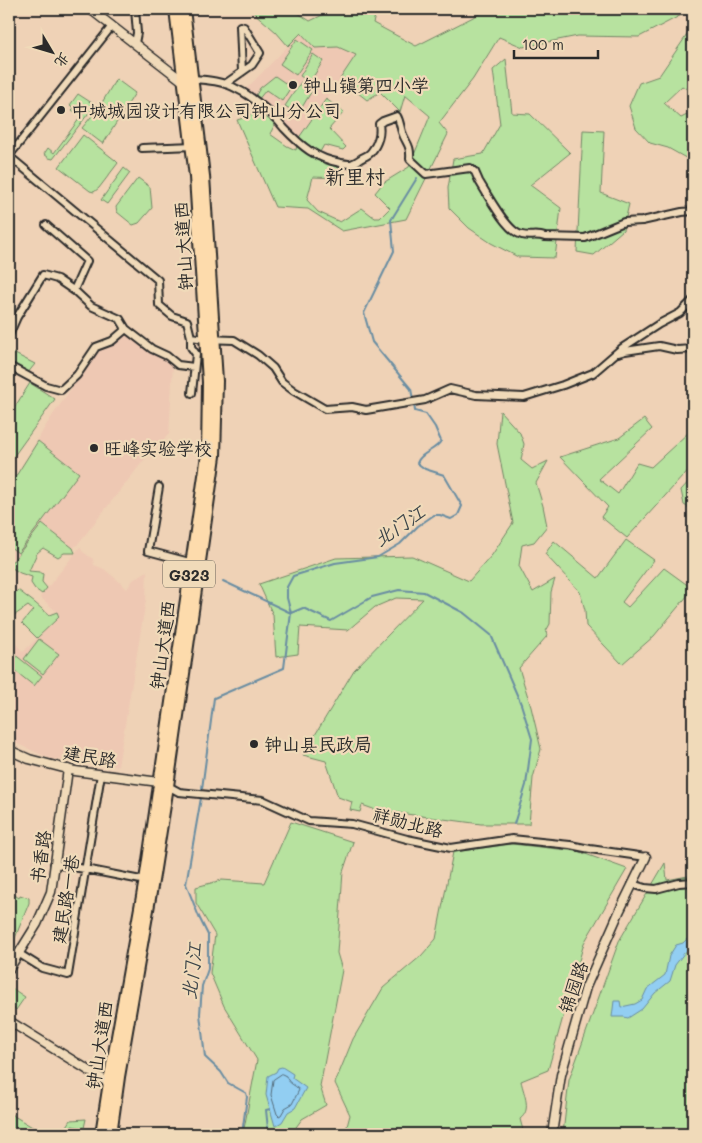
<svg xmlns="http://www.w3.org/2000/svg" width="702" height="1143" font-family="Mali,'LXGW WenKai TC',sans-serif">
<style>
.built{fill:#eec8b3}
.green{fill:#b7e29f;stroke:#718665}
.water{fill:#92cef2;stroke:#698da2}
.lines{fill:none;stroke-linecap:round;stroke-linejoin:round}
.shore{stroke:#546c7b;stroke-width:1}
.stream{stroke:#698da2;stroke-width:2}
.minor-casing{stroke:#2b2b2b;stroke-width:10}
.tertiary-casing{stroke:#2b2b2b;stroke-width:11}
.trunk-casing{stroke:#2b2b2b;stroke-width:14}
.minor{stroke:#f0dab9;stroke-width:6}
.tertiary{stroke:#f0dab9;stroke-width:8}
.trunk{stroke:#fddbac;stroke-width:10}
.poi-dot{fill:#2b2b2b;stroke:#f0dab9;stroke-width:2}
.labels{text-anchor:middle;dominant-baseline:central;stroke-width:4.5;stroke-linejoin:round;paint-order:stroke}
.shield{fill:#f0dab9;stroke:#666056;stroke-width:1}
.shield-label{font-size:16px;font-weight:bold;fill:#2b2b2b}
.poi-label{font-size:18px;fill:#2b2b2b;stroke:#f0dab9;text-anchor:start}
.street-label{font-size:18px;fill:#2b2b2b;stroke:#f0dab9}
.water-label{font-size:19px;font-style:italic;fill:#3a4349;stroke:#f0dab9}
.quarter-label{font-size:20px;fill:#2b2b2b;stroke:#f0dab9}
</style>
<rect width="100%" height="100%" fill="#efd2b6"/>
<filter id="ink" filterUnits="userSpaceOnUse"><feTurbulence type="fractalNoise" baseFrequency=".02" numOctaves="2"/><feDisplacementMap in="SourceGraphic" scale="10" xChannelSelector="R" yChannelSelector="G"/><feConvolveMatrix kernelMatrix="1 2 1 2 8 2 1 2 1" color-interpolation-filters="sRGB"/></filter>
<g filter="url(#ink)">
<!-- built -->
<path class="built" d="M301 33 315 47H338L356 56 298 139 244 91Z
M125 331 164 358 173 365 169 434 148 455 77 545 73 548 42 524 13 561 9 560V487L50 419 97 352 113 343Z
M80 547 83 552 93 559 94 565 104 569 120 582 127 589 133 580 147 571 146 600 118 766 51 759 9 740V638L10 637 23 652 59 617 57 612 40 597Z"/>
<!-- green -->
<path class="green" d="M260 9H292L310 21 335 9H377L373 23 416 46 489 9H693L639 37 578 36 523 47 499 37 473 79 439 123 448 134 406 219 342 231 308 209 275 207 237 120 250 116 252 107 275 124 270 134 287 146 296 150 298 139 326 99 344 112 329 129 346 147 343 150 324 145 316 159 339 168 341 178 313 177 307 200 318 212 340 222 362 208 375 218H380L390 208 375 193 383 183 409 167 430 116 405 95 400 112 380 92 367 100 340 79 356 55 338 47 315 48 301 33 288 46 276 32 253 12Z
M693 26V93L682 86 664 103 681 118 693 112V162L668 148 650 143 636 128 629 106 639 83 659 76Z
M297 39 313 50 296 75 280 64Z
M313 54 323 61 310 82 300 76Z
M506 59 512 113 530 114 570 153 530 185 561 208 555 258 518 257 491 243 469 228 449 208 448 188 453 159 483 154 500 124 493 70Z
M275 76 291 87 282 101 266 90 257 101 255 97 260 88Z
M116 79 135 93 103 144 82 128 100 106Z
M301 82 313 89 298 114 285 106Z
M78 94 95 105 53 159 49 158 44 154 48 148 54 153 85 111 79 106 75 112 72 110 74 108 70 105Z
M583 130 604 131 601 193 629 204 623 230 594 255 577 252Z
M83 135 115 160 118 163 99 188 94 192 90 191 59 167Z
M124 168 130 173 107 204 101 200Z
M138 178 150 187 152 208 139 223 133 225 117 212 116 207Z
M13 353 35 364 27 374 9 363V358Z
M30 383 55 399 11 460H9V416Z
M500 411 520 433 524 444 521 460 532 469 548 461 536 483 543 506 547 526 534 542 522 545 519 566 533 592 555 579 551 592 550 624 546 631 547 636 519 668 531 707 541 749 533 778 529 824H481L376 810 362 805 360 812 350 810 352 802 338 797 326 761 303 755 354 670 423 599 396 598 375 607 348 630 300 627 298 654 276 657 273 615 259 584 336 558 412 556 469 581 492 555 513 523 497 444Z
M644 419 652 429 599 479 618 494 637 463 651 467 689 432 693 434V465L627 538 601 517 608 507 560 457 619 438Z
M38 441 79 473 18 553 9 546V487Z
M693 477V510L684 505 681 490Z
M42 524 73 548 75 553H64L58 557 43 548 37 553 29 571 40 572 43 574 42 582 47 588 42 594 35 589 31 583 32 577 20 573 9 566V561H13Z
M626 540 654 560 622 602 628 607 664 568 693 589 654 636 622 664 586 626 585 610 580 592 545 554 554 541 598 578Z
M18 590 35 603 49 615 57 612 59 617 37 638 22 623 33 610 28 606 9 619V598Z
M39 639 59 654 43 674 24 659Z
M9 650 42 676 34 686 9 666Z
M291 822 353 842 343 872 337 953 342 970 320 1086 326 1105 302 1119 291 1134H243L257 1060 224 1006 210 973 215 935 196 903V887L222 880 264 883Z
M512 844 577 851 627 869 584 943 548 1070 521 1081C524 1095 532 1110 520 1119L524 1134H345L350 1115 335 1083 353 1039 383 988 421 956 436 939 453 852Z
M665 863 667 880 693 875V1134H563L569 1080 619 941Z
M9 891 19 898 20 895 29 898V903L9 953Z
M10 987 25 997 16 1010 9 1004Z
M9 1113 44 1134H9Z
M86 1119 84 1128 72 1126 71 1134H62L71 1120Z"/>
<!-- water -->
<path class="water" d="M693 935V948L687 952H685L675 965 670 981 655 993 642 1009 628 1018 624 1017H612L614 1001H620L621 1007 635 1004 642 1000 647 989 665 975 669 956 676 945 683 943 690 936Z
M282 1067 293 1074 292 1078 306 1088 295 1108 288 1112 282 1122 275 1126 266 1095 268 1076 276 1072 278 1068Z"/>
<g class="lines">
<!-- shore -->
<path class="shore" d="M282 1074 286 1076C289 1085 295 1084 299 1090L292 1104 285 1108 281 1115 279 1116 277 1114 271 1095 273 1080Z"/>
<!-- stream -->
<path class="stream" d="M413 400 411 389 372 342 364 313 394 251 391 220 417 178
M223 581 291 613 303 608 331 621 372 597 399 590 424 592 464 613 491 635 521 704 532 739 526 785 514 824
M202 789 214 698 284 668 291 613 287 598V587L293 576 335 563 378 557 400 544 418 526 434 515H440L451 519 458 515 462 506 444 475 425 469 417 463C421 452 435 451 441 441L435 427 426 414 415 411 414 404
M201 798 186 884 199 917 208 935V969L202 986 200 1014 205 1057 221 1072 228 1083 246 1093 247 1097 242 1134
M266 1134 268 1129 266 1110 270 1109"/>
<defs>
<path id="minor" d="M135 43 137 33 135 9
M192 79C208 80 223 81 237 89 246 93 260 104 268 111 274 116 279 122 284 128 301 146 316 159 341 163 352 165 353 164 362 158 366 156 369 155 371 152 378 144 381 133 379 124L383 121 397 116C400 121 400 126 402 132 406 144 411 144 410 159L426 174 470 168 475 172 479 181C487 194 507 232 522 235 530 237 537 234 545 237L585 238 624 222 642 221 682 212 693 211
M225 84 252 65 260 53 244 27 240 26 242 72
M142 148 194 146
M9 156 158 280 159 305 172 316 187 321 191 337 205 339 234 340 258 355 273 368 282 382 294 391 325 409 352 407 366 410 425 400 450 389 476 395 524 397 563 385 593 373 622 348 659 324 680 313 693 300
M9 156 112 26
M46 225 87 261 74 290
M9 335 17 317 43 275 57 279 76 292 91 306 120 319 126 329
M191 337V347L196 354 192 393
M618 353 625 351 659 346 677 350 693 349
M9 366 46 386 61 390 77 375 96 347 112 341 126 329 152 349 167 356 178 365 194 367
M159 487 148 551 193 563
M168 786 179 792 263 800 309 821 352 824 407 839 451 848 512 839 570 845 590 849 646 857
M54 864 85 869 146 881
M632 884 645 888 656 889 679 883 693 882
M18 953 42 968 68 975 101 774"/>
<path id="tertiary" d="M90 9 184 82 186 81
M9 750 29 759 75 771 159 782 164 784
M9 969 37 924 51 892 68 769
M9 1021 109 1083H114
M552 1134 561 1075 586 987 620 910 646 857"/>
<path id="trunk" d="M101 1134 110 1076 146 874 207 455 208 382 195 177 175 9
M111 1134 119 1077 154 875 168 786 215 456 217 381 204 176 184 9"/>
</defs>
<!-- minor casing -->
<use href="#minor" class="minor-casing"/>
<!-- tertiary casing -->
<use href="#tertiary" class="tertiary-casing"/>
<!-- trunk casing -->
<use href="#trunk" class="trunk-casing"/>
<!-- minor -->
<use href="#minor" class="minor"/>
<!-- tertiary -->
<use href="#tertiary" class="tertiary"/>
<!-- trunk -->
<use href="#trunk" class="trunk"/>
</g>
</g>
<!-- markers -->
<g class="poi-dot">
<circle cx="293" cy="85" r="5"/>
<circle cx="61" cy="110" r="5"/>
<circle cx="94" cy="448" r="5"/>
<circle cx="254" cy="744" r="5"/>
</g>
<g class="labels">
<!-- shield labels -->
<rect class="shield" x="163" y="560.5" width="52" height="27" rx="4"/>
<g class="shield-label">
<text x="189" y="574">G323</text>
</g>
<!-- poi labels -->
<g class="poi-label">
<text x="303" y="85">钟山镇第四小学</text>
<text x="71" y="110">中城城园设计有限公司钟山分公司</text>
<text x="104" y="448">旺峰实验学校</text>
<text x="264" y="744">钟山县民政局</text>
</g>
<!-- street labels -->
<g class="street-label">
<text transform="translate(183 246) rotate(-93)">钟山大道西</text>
<text transform="translate(162 645) rotate(-82)">钟山大道西</text>
<text transform="translate(90 756) rotate(10)">建民路</text>
<text transform="translate(408 822) rotate(14)">祥勋北路</text>
<text transform="translate(40 857) rotate(-82)">书香路</text>
<text transform="translate(65 899) rotate(-81)">建民路一巷</text>
<text transform="translate(573 987) rotate(-71)">锦园路</text>
<text transform="translate(99 1045) rotate(-81)">钟山大道西</text>
</g>
<!-- water labels -->
<g class="water-label">
<text transform="translate(399 525) rotate(-34)">北门江</text>
<text transform="translate(191 971) rotate(-84)">北门江</text>
</g>
<!-- quarter labels -->
<g class="quarter-label">
<text x="355" y="176">新里村</text>
</g>
</g>
<!-- margin -->
<rect width="702" height="1143" fill="none" stroke="#f0dab9" stroke-width="30"/>
<rect x="15" y="15" width="672" height="1113" fill="none" stroke="#2b2b2b" stroke-width="2" filter="url(#ink)"/>
<!-- north arrow -->
<g transform="translate(52 52) rotate(128)" stroke="#f0dab9" stroke-width="4" paint-order="stroke">
<path d="M0-4L9 19L0 12L-9 19Z" fill="#2b2b2b"/>
<text y="-8" font-size="14" font-weight="bold" text-anchor="middle" fill="#2b2b2b">北</text>
</g>
<!-- scale -->
<path d="M514 50v8h84v-8" fill="none" stroke="#2b2b2b" stroke-width="2.5"/>
<text x="522" y="50" font-size="15" fill="#2b2b2b" stroke="#f0dab9" stroke-width="4" paint-order="stroke">100 m</text>
</svg>
